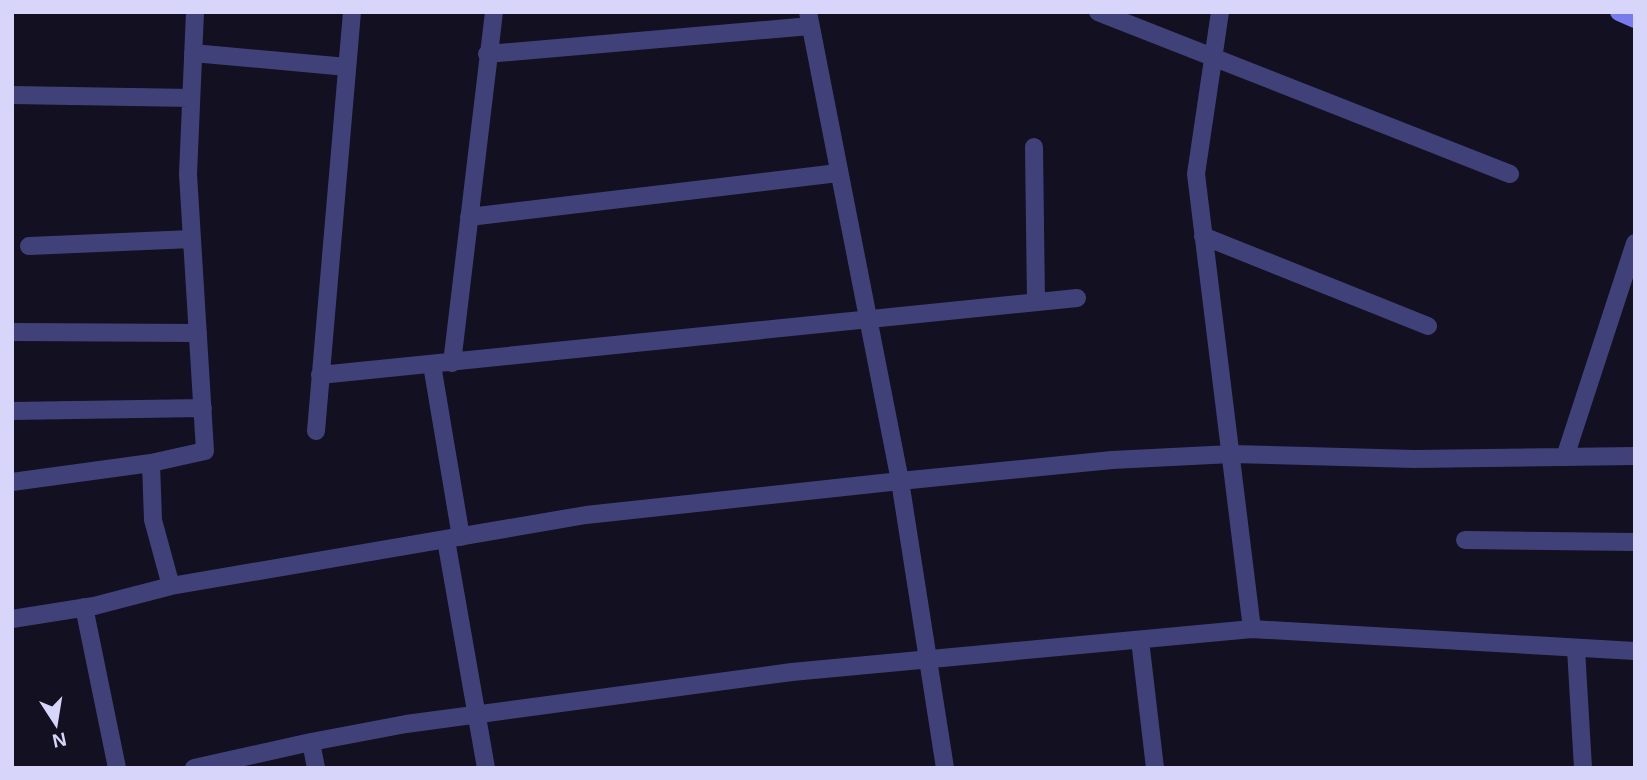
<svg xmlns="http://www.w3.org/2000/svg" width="1647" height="780" font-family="Helvetica,sans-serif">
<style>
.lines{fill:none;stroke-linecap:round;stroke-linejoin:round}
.street{stroke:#41417a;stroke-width:18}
.secondary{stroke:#787aee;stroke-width:18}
</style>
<rect width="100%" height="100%" fill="#121021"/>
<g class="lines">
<!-- street -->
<path class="street" d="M808 12 900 481 945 768
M1098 12 1510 174
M1220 12 1196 174 1252 629
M193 53 347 67
M487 54 810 26
M12 95 191 98
M1034 147 1036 302
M469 217 838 173
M1203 236 1428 326
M29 246 192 239
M12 332 198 333
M452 363 494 12
M432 365 461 537
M320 375 1077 298
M12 411 203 408
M316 431 352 12
M1565 457 1635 243
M12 482 151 463
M446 540 486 768
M1465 540 1635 542
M171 586 153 520 151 463 205 451 188 174 195 12
M84 607 117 768
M12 619 94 606 171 586 586 515 900 481 1112 460 1231 454 1414 459 1635 456
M1140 640 1155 768
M1576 649 1583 768
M311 742 316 768
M194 768 311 742 406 724 792 672 1252 629 1635 651"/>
<!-- secondary -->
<path class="secondary" d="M1619 12 1635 19"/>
</g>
<!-- border -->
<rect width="1647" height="780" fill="none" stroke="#d8d5fa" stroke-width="28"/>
<!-- north arrow -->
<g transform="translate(56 724) rotate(168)" stroke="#121021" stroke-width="5" paint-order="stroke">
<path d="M0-5L12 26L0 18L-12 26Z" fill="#d8d5fa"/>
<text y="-10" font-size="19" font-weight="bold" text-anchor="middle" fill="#d8d5fa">N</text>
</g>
</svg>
